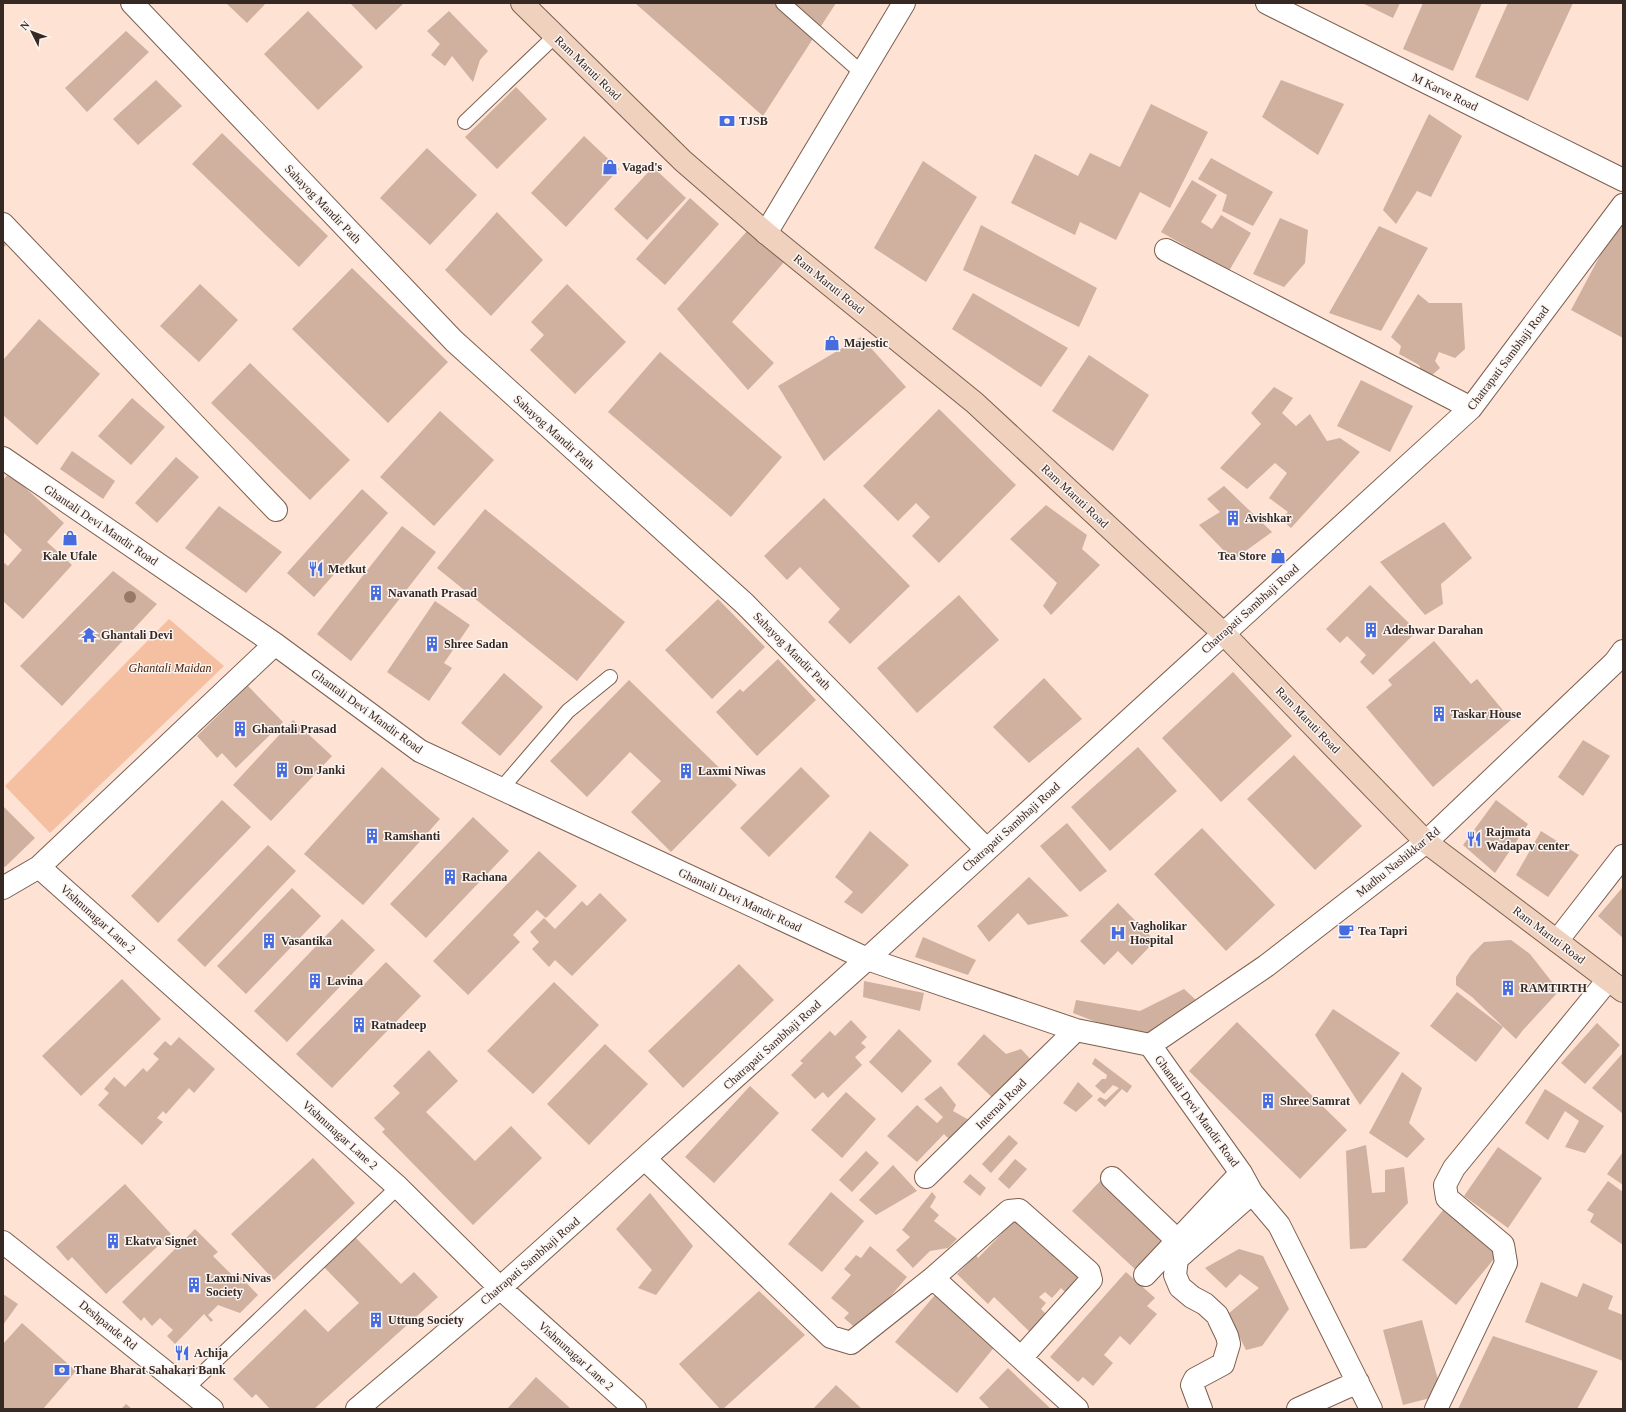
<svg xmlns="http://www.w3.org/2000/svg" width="1626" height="1412" font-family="'Times New Roman',serif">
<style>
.green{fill:#f5bfa2}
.building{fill:#d0b09e}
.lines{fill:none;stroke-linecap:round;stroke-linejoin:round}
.lane-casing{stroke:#7c5f4f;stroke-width:16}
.street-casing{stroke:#7c5f4f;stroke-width:24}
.secondary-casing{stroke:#7c5f4f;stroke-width:24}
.lane{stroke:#fff;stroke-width:14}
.street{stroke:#fff;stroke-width:22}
.secondary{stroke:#efd1be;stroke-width:22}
.tree{fill:#997865}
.labels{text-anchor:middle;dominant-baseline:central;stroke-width:3;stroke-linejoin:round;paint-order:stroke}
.street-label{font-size:12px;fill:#362923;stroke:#fbf4f1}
.poi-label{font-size:12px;font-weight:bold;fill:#362923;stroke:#fbf4f1;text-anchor:start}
.park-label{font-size:12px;font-style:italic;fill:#47220b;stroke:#fbf4f1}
</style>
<rect width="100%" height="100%" fill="#fee2d4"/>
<!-- green -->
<path class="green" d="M169 619 224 666 50 833 5 786Z"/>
<!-- building -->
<path class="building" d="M226 3H266L247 23Z
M350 3H404L376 30Z
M635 3H836L763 116Z
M1362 3H1400L1393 18Z
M1423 3H1482L1453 71 1403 49Z
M1508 3H1573L1528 101 1475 77Z
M308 11 363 67 318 110 264 54Z
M449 11 488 51 480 60 473 82 452 56 445 66 431 55 440 44 427 31Z
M126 31 149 52 87 112 65 88Z
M156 80 182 106 138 145 113 119Z
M1281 80 1344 104 1318 155 1262 117Z
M516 87 547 119 497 169 465 137Z
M1151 104 1208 132 1170 208 1140 192 1116 240 1080 222 1075 235 1011 203 1035 154 1078 176 1090 153 1120 167Z
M1429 114 1462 136 1431 197 1417 191 1396 224 1383 210Z
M222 133 328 236 299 267 192 164Z
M584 136 619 169 566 227 531 193Z
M427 148 477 195 430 245 380 198Z
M1211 158 1273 192 1253 226 1222 211 1227 195 1198 179Z
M923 161 977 197 926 282 874 248Z
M653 167 686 198 647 240 614 209Z
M1192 180 1217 195 1201 222 1212 229 1221 215 1251 233 1229 271 1161 232Z
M690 198 719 224 665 285 636 259Z
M497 212 543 260 491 316 445 270Z
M1280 218 1308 230 1305 263 1284 287 1253 274Z
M1618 222 1623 225V338L1571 310Z
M981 225 1097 288 1079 327 963 270Z
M1379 226 1428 248 1381 331 1329 313Z
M749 229 784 262 732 322 774 363 748 390 677 309Z
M3 234 10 241 3 248Z
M352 268 448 362 388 423 292 329Z
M200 284 238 320 199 362 160 326Z
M567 284 626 342 575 394 530 350 544 335 531 322Z
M973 293 1068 348 1041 387 952 329Z
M1418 294 1429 303H1462L1465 349 1455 358 1439 352 1435 361 1440 368 1430 377 1422 372 1419 365 1399 354 1401 346 1391 337Z
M39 319 100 374 37 445 3 415V360Z
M861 337 906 387 824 461 778 386Z
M660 352 782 457 731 517 608 412Z
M1089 355 1149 395 1113 451 1052 411Z
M250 363 350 460 310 500 211 403Z
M1361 380 1413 406 1390 452 1337 426Z
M1274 387 1293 398 1282 413 1296 426 1310 414 1327 441 1340 438 1360 452 1291 528 1281 519 1288 512 1269 498 1287 473 1275 463 1247 489 1220 468 1261 424 1251 413Z
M132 398 165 427 131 465 98 436Z
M939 409 1016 485 939 563 912 536 930 517 916 503 898 521 863 486Z
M440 411 494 460 434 526 380 477Z
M72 451 115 481 103 499 60 469Z
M176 457 199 477 157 523 135 503Z
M9 473 64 523 47 542 72 565 23 619 3 601V562L8 566 22 550 3 532V480Z
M1224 486 1272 532 1233 560 1199 525 1220 512 1207 499Z
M362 489 388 513 314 597 287 573Z
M824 498 910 586 850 644 828 622 840 609 800 567 787 580 764 556Z
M1046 505 1087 535 1082 549 1100 565 1051 615 1043 606 1057 583 1010 539Z
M219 506 282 552 246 593 185 548Z
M485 509 625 622 577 681 437 568Z
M1444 522 1472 558 1441 584 1443 604 1425 615 1380 562Z
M402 526 436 552 351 661 317 634Z
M113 571 157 604 62 706 20 666Z
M1370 585 1417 631 1373 675 1360 662 1366 655 1347 636 1340 643 1326 629Z
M959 595 999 640 917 713 877 668Z
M718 599 765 647 712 699 665 650Z
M435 601 470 625 444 663 452 668 429 701 387 672Z
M1434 641 1471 684 1477 679 1511 720 1433 787 1366 707 1392 685 1388 680Z
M778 659 816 700 757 756 716 712 740 689 743 692Z
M1233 672 1292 736 1221 802 1162 738Z
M504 673 543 707 500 756 461 723Z
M1044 678 1082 719 1029 763 993 727Z
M629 680 737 785 671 852 631 812 661 781 630 752 587 797 550 761Z
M248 686 283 722 236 768 222 753 217 758 197 736Z
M293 720 332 756 271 821 233 785Z
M1583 740 1610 756 1583 796 1558 777Z
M1138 747 1177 791 1110 851 1071 807Z
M1294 755 1362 826 1315 870 1247 799Z
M382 767 440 819 363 905 304 854Z
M801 767 830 796 769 857 740 828Z
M222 800 251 827 158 923 131 896Z
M1496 800 1528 824 1495 873 1463 845Z
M3 806 35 838 5 867 3 866Z
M473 817 509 851 426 938 390 904Z
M1067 823 1107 871 1080 892 1040 846Z
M1202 828 1275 905 1226 951 1154 874Z
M870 831 909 865 862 914 844 902 853 892 835 877Z
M1541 831 1579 855 1548 897 1516 875Z
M268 845 296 871 205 967 177 940Z
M539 851 577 886 546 918 537 910 513 935 520 942 468 995 433 961Z
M1029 877 1069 916 1028 925 1018 913 989 942 977 926Z
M1623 887V938L1598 916Z
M292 888 321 916 246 994 217 966Z
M600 893 627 920 572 976 555 960 549 967 532 949 539 942 530 932 544 918 555 929 582 901 587 906Z
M1118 903 1155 941 1132 965 1118 951 1104 965 1080 941Z
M342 919 375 950 287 1042 254 1011Z
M923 937 976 960 968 975 915 957Z
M1511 940 1530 954 1559 991 1523 1030 1516 1039 1472 997 1456 985V977L1471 955 1484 942Z
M386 962 421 996 332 1088 296 1054Z
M739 964 774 1000 683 1088 648 1051Z
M122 979 161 1019 81 1096 42 1056Z
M864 981 924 993 920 1011 863 997Z
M554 982 599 1025 533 1094 487 1051Z
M1184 989 1196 1000 1140 1039 1073 1013 1076 1000 1140 1011Z
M1457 992 1503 1027 1476 1062 1430 1026Z
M1333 1009 1400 1053 1360 1105 1315 1035Z
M851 1020 867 1037 861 1043 866 1047 855 1057 862 1065 828 1098 823 1092 815 1099 791 1075 803 1063 800 1061 830 1031 835 1036Z
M1237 1022 1347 1130 1300 1179 1189 1071Z
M1597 1023 1620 1045 1585 1084 1561 1063Z
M899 1029 932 1061 902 1093 869 1062Z
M984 1034 1006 1054 1021 1049 1036 1065 997 1102 957 1064Z
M179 1037 215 1069 194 1093 189 1088 166 1114 163 1111 157 1118 163 1122 142 1145 98 1105 109 1093 104 1089 114 1077 125 1087 143 1068 147 1072 159 1059 153 1054 165 1041 171 1046Z
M605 1044 648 1084 589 1145 547 1104Z
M429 1050 458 1081 426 1112 475 1161 511 1126 542 1158 473 1225 382 1132 385 1129 374 1118 400 1093 393 1086Z
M1622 1054 1623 1055V1114L1592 1088Z
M1095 1058 1132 1086 1127 1093 1122 1089 1105 1107 1097 1100 1100 1097 1106 1100 1119 1088 1113 1085 1104 1094 1095 1086 1102 1079H1106L1107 1075 1092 1064Z
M1402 1072 1422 1088 1409 1123 1425 1139 1407 1158 1369 1133Z
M1078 1082 1093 1096 1076 1112 1063 1103Z
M750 1086 779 1113 714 1183 685 1157Z
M941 1086 956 1105 953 1111 969 1120 950 1140 944 1134 917 1162 887 1136 917 1105 937 1123 943 1117 924 1099Z
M1545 1089 1604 1126 1585 1153 1565 1147 1579 1121 1565 1111 1548 1140 1525 1123Z
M846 1092 876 1119 842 1158 811 1130Z
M1009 1135 1018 1143 991 1173 982 1164Z
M1366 1145 1372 1193 1385 1192V1170L1404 1167 1408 1203 1366 1248 1350 1249 1346 1151Z
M1498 1147 1542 1178 1508 1228 1464 1196Z
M866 1151 879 1163 852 1192 839 1180Z
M1623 1152V1185L1607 1174Z
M313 1158 355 1203 274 1280 231 1234Z
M1015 1159 1027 1169 1009 1189 998 1179Z
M893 1165 917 1191 876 1215 859 1200Z
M970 1174 986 1188 980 1196 963 1182Z
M1103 1178 1166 1236 1136 1270 1072 1211Z
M1608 1181 1623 1192V1245L1590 1222 1594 1214 1587 1210Z
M125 1184 171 1234 106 1294 72 1257 68 1261 56 1247Z
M831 1192 864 1221 822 1272 788 1244Z
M932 1192 936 1197 930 1207 939 1215 934 1221 957 1239 948 1248 930 1251 913 1268 896 1250 910 1237 902 1230Z
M650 1193 693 1246 656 1295 638 1288 652 1270 616 1229Z
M1444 1209 1498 1254 1456 1305 1402 1260Z
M1016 1219 1085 1277 1068 1295 1061 1288 1052 1298 1045 1292 1039 1297 1046 1303 1041 1309 1048 1316 1031 1333 994 1297 988 1304 957 1274 976 1255 978 1258Z
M195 1229 218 1252 213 1256 233 1276 237 1273 258 1295 240 1313 218 1305 208 1315 213 1320 211 1322 204 1314 175 1344 167 1336 173 1330 160 1318 152 1326 144 1317 141 1321 122 1302Z
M355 1237 401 1284 414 1272 438 1297 314 1409H270L256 1394 252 1398 233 1379 305 1309 328 1332 359 1303 324 1267Z
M870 1246 907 1277 860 1332 844 1318 849 1313 831 1298 851 1275 844 1269 856 1255 861 1258Z
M1239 1249 1263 1256 1289 1309 1262 1346 1246 1350 1228 1314 1259 1288 1240 1274 1226 1288 1205 1268Z
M1126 1272 1155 1298 1147 1306 1157 1314 1130 1345 1120 1336 1104 1355 1113 1363 1093 1386 1083 1377 1078 1382 1050 1357Z
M1541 1282 1577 1297 1583 1283 1613 1296 1608 1309 1623 1315V1361L1525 1322Z
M759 1291 805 1335 723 1409H720L679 1364Z
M3 1294 18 1304 3 1325Z
M935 1295 996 1345 957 1393 895 1342Z
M1422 1320 1442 1395 1403 1405 1383 1330Z
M22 1323 76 1371 43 1409H3V1344Z
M1493 1336 1598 1371 1577 1409H1458Z
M1008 1368 1051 1409H990L979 1398Z
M536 1377 571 1409H507Z
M836 1385 862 1409H813Z
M126 1404 132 1409H121Z"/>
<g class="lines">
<defs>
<path id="lane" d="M783 3 862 73
M465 122 555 36
M501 789 568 711 610 677
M186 1389 398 1187"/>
<path id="street" d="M132 3 454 341 745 604 986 849
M1267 3 1623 180
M3 224 276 510
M766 233 904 3
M1166 250 1471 408
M3 458 275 644 420 751 867 959 1076 1030 1150 1045 1241 1173 1252 1193 1279 1225 1371 1409
M39 867 398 1187 500 1288 635 1409
M3 888 39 867 275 644
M1557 941 1623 856
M1150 1045 1266 966 1426 842 1615 662 1623 651
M645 1159 831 1337 851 1343 933 1278 1009 1211 1019 1210 1089 1272 1091 1280 1021 1358
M926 1177 1076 1030
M1112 1178 1178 1241
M3 1242 212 1409
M1145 1275 1241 1173
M933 1278 1077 1409
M357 1409 500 1288 867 959 1471 408 1623 205
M1201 1409 1192 1385 1195 1379 1223 1364 1229 1344 1227 1336 1217 1315 1205 1304 1192 1297 1180 1287 1175 1275 1177 1259 1252 1193
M1298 1409 1358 1382
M1436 1409 1506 1263 1503 1245 1447 1198 1445 1185 1454 1168 1608 980"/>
<path id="secondary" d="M522 3 683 161 766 233 975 403 1223 633 1426 842 1623 991"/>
</defs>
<!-- lane casing -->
<use href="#lane" class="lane-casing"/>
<!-- street casing -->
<use href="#street" class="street-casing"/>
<!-- secondary casing -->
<use href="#secondary" class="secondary-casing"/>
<!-- lane -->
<use href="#lane" class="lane"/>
<!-- street -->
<use href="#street" class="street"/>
<!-- secondary -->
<use href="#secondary" class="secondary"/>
</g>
<!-- trees -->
<circle class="tree" cx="130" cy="597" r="6"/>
<!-- icons -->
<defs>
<symbol id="bank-bare" viewBox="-9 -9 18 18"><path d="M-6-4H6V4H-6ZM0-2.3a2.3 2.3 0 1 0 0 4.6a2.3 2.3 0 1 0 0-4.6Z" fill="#466cdf" stroke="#fbf4f1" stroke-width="2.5" paint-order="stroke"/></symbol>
<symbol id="shop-bare" viewBox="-9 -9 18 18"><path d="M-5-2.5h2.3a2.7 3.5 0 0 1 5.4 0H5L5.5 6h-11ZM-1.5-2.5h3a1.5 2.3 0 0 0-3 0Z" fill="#466cdf" stroke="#fbf4f1" stroke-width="2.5" paint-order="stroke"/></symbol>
<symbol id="building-bare" viewBox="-9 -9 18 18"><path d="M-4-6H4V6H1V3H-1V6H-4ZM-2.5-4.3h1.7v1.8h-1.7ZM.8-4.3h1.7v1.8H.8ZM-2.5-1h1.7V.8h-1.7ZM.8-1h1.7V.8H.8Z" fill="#466cdf" stroke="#fbf4f1" stroke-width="2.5" paint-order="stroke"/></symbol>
<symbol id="restaurant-bare" viewBox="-9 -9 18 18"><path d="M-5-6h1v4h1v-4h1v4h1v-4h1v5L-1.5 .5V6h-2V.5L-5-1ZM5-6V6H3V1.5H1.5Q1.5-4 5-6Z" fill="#466cdf" stroke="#fbf4f1" stroke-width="2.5" paint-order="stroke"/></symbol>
<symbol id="temple-bare" viewBox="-9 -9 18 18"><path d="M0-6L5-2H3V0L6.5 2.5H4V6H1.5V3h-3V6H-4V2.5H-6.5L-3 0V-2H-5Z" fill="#466cdf" stroke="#fbf4f1" stroke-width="2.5" paint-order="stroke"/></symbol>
<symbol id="cafe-bare" viewBox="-9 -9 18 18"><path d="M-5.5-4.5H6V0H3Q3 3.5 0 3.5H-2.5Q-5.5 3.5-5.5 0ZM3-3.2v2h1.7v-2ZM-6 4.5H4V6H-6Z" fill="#466cdf" stroke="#fbf4f1" stroke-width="2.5" paint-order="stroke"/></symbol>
<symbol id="hospital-bare" viewBox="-9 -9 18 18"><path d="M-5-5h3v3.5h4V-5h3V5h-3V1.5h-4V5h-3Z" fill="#466cdf" stroke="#fbf4f1" stroke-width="2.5" paint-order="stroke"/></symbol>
</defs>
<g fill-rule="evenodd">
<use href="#bank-bare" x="716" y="110" width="22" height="22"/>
<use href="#shop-bare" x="599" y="156" width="22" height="22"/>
<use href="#shop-bare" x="821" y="332" width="22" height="22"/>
<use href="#building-bare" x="1222" y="507" width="22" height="22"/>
<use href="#shop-bare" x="59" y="527" width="22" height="22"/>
<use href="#shop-bare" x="1267" y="545" width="22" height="22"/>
<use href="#restaurant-bare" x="305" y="558" width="22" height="22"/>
<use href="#building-bare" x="365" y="582" width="22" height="22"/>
<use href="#building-bare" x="1360" y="619" width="22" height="22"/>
<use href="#temple-bare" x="78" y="624" width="22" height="22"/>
<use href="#building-bare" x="421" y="633" width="22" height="22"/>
<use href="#building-bare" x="1428" y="703" width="22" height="22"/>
<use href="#building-bare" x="229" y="718" width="22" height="22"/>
<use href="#building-bare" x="271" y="759" width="22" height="22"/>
<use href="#building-bare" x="675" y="760" width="22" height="22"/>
<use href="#building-bare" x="361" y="825" width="22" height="22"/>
<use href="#restaurant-bare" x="1463" y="828" width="22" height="22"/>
<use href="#building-bare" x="439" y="866" width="22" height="22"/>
<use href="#cafe-bare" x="1335" y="920" width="22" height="22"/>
<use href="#hospital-bare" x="1107" y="922" width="22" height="22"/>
<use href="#building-bare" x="258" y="930" width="22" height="22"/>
<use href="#building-bare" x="304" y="970" width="22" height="22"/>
<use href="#building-bare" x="1497" y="977" width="22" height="22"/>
<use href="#building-bare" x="348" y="1014" width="22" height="22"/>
<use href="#building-bare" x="1257" y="1090" width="22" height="22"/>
<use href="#building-bare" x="102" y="1230" width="22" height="22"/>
<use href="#building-bare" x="183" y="1274" width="22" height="22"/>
<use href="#building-bare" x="365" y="1309" width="22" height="22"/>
<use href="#restaurant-bare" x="171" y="1342" width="22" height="22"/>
<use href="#bank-bare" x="51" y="1359" width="22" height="22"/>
</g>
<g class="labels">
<!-- street labels -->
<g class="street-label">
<text transform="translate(588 68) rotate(44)">Ram Maruti Road</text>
<text transform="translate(1445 92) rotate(26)">M Karve Road</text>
<text transform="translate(323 204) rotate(46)">Sahayog Mandir Path</text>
<text transform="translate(829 284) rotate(39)">Ram Maruti Road</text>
<text transform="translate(1508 358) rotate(-53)">Chatrapati Sambhaji Road</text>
<text transform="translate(554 432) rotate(42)">Sahayog Mandir Path</text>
<text transform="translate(1075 496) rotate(43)">Ram Maruti Road</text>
<text transform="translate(101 525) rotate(34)">Ghantali Devi Mandir Road</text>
<text transform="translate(1250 609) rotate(-42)">Chatrapati Sambhaji Road</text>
<text transform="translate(792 651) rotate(45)">Sahayog Mandir Path</text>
<text transform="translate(367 711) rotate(36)">Ghantali Devi Mandir Road</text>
<text transform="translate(1308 720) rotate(46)">Ram Maruti Road</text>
<text transform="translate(1011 827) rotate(-42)">Chatrapati Sambhaji Road</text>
<text transform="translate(1398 862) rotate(-39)">Madhu Nashikkar Rd</text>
<text transform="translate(740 900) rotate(25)">Ghantali Devi Mandir Road</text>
<text transform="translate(98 919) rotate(42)">Vishnunagar Lane 2</text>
<text transform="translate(1549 935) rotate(37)">Ram Maruti Road</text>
<text transform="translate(772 1045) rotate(-42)">Chatrapati Sambhaji Road</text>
<text transform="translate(1001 1104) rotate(-45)">Internal Road</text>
<text transform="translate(1197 1111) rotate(54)">Ghantali Devi Mandir Road</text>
<text transform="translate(340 1135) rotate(42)">Vishnunagar Lane 2</text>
<text transform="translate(530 1261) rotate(-41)">Chatrapati Sambhaji Road</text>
<text transform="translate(108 1325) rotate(39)">Deshpande Rd</text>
<text transform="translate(576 1356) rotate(42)">Vishnunagar Lane 2</text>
</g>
<!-- poi labels -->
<g class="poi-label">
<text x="739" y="121">TJSB</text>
<text x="622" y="167">Vagad's</text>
<text x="844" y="343">Majestic</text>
<text x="1245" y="518">Avishkar</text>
<text x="70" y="556" text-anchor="middle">Kale Ufale</text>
<text x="1266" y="556" text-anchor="end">Tea Store</text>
<text x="328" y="569">Metkut</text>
<text x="388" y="593">Navanath Prasad</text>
<text x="1383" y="630">Adeshwar Darahan</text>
<text x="101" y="635">Ghantali Devi</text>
<text x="444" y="644">Shree Sadan</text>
<text x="1451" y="714">Taskar House</text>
<text x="252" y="729">Ghantali Prasad</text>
<text x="294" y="770">Om Janki</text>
<text x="698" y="771">Laxmi Niwas</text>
<text x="1486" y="832">Rajmata<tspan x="1486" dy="14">Wadapav center</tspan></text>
<text x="384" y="836">Ramshanti</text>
<text x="462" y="877">Rachana</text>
<text x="1130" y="926">Vagholikar<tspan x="1130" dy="14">Hospital</tspan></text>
<text x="1358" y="931">Tea Tapri</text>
<text x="281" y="941">Vasantika</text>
<text x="327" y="981">Lavina</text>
<text x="1520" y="988">RAMTIRTH</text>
<text x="371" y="1025">Ratnadeep</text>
<text x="1280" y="1101">Shree Samrat</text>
<text x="125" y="1241">Ekatva Signet</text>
<text x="206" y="1278">Laxmi Nivas<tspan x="206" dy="14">Society</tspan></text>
<text x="388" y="1320">Uttung Society</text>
<text x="194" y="1353">Achija</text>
<text x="74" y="1370">Thane Bharat Sahakari Bank</text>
</g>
<!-- park labels -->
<g class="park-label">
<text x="170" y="668">Ghantali Maidan</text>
</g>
</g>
<!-- border -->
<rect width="1626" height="1412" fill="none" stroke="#362923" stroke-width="8"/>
<!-- north arrow -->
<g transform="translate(32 32) rotate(312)" stroke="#fbf4f1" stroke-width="3" paint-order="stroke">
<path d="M0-3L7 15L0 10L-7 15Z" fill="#362923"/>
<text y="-6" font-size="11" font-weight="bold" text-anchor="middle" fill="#362923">N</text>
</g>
</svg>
